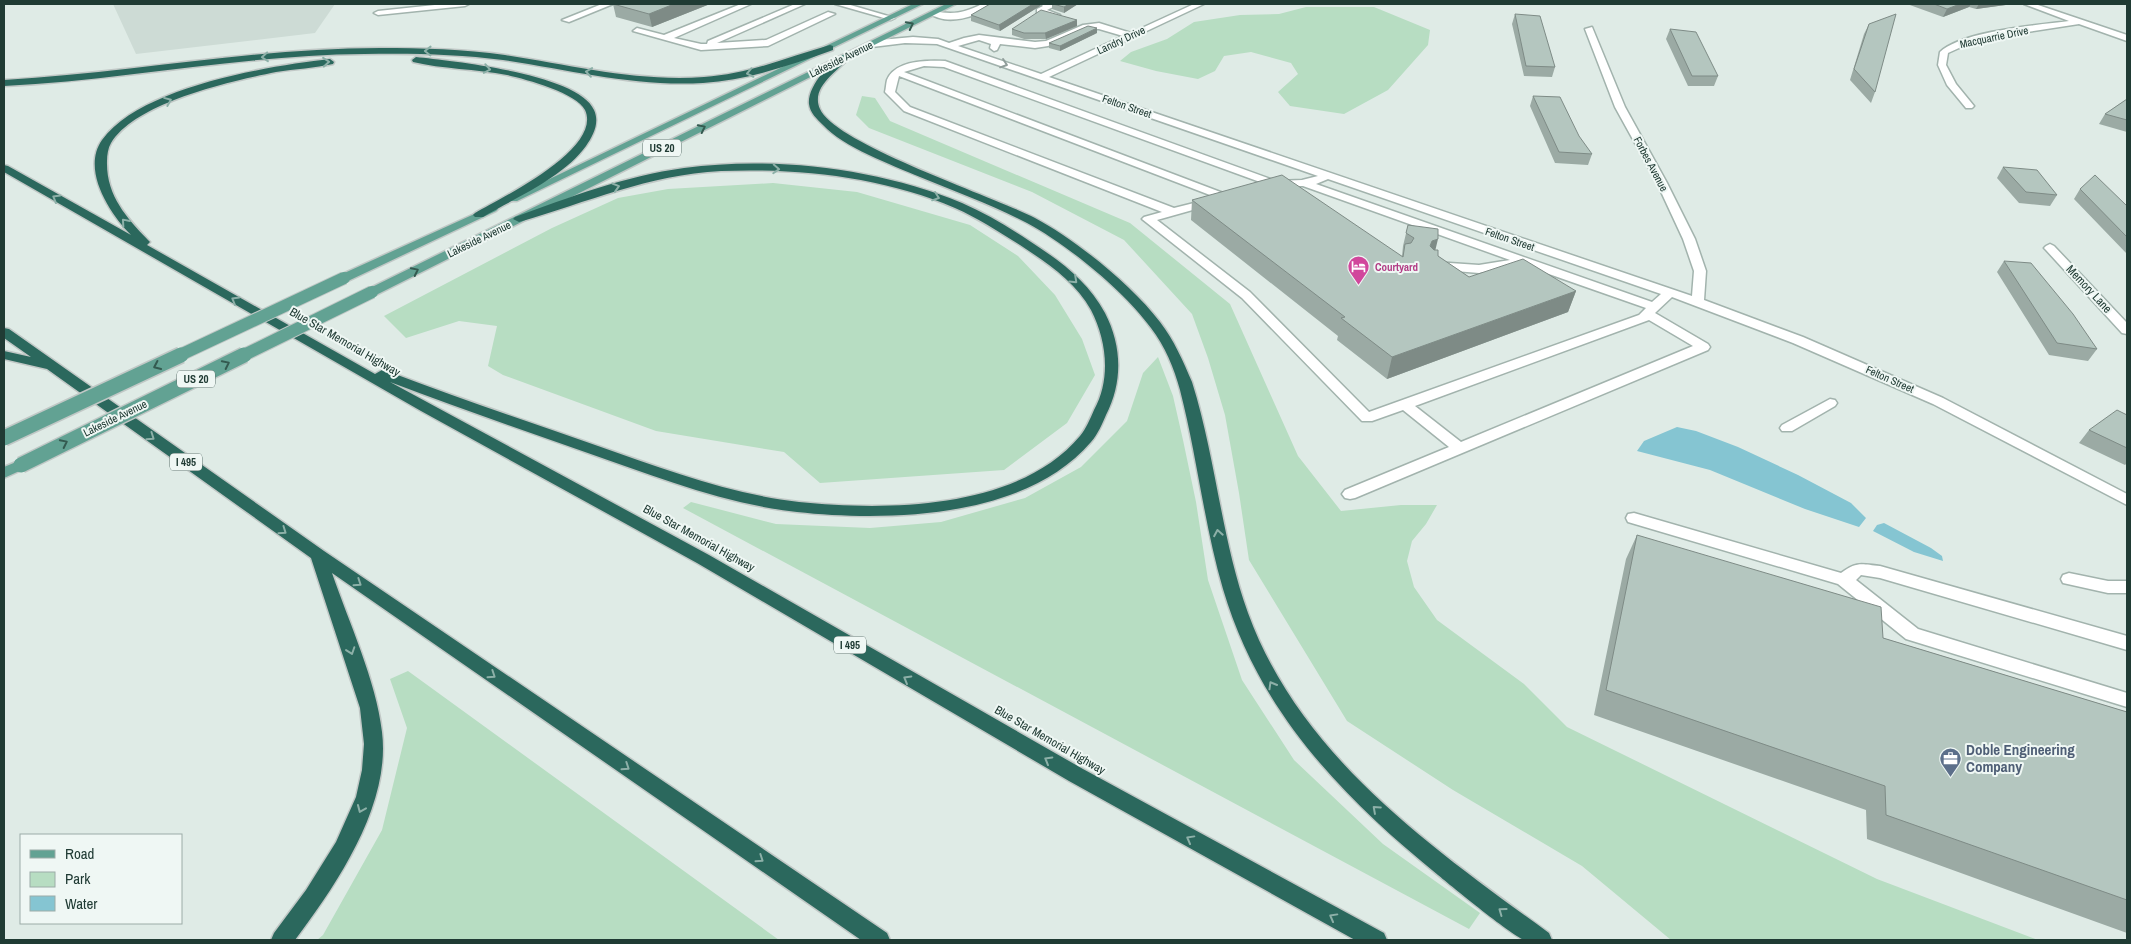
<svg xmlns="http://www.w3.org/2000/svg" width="2131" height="944" font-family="'Archivo Narrow',sans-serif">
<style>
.built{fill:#cddbd5}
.green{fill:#b7ddc2}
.water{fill:#85c5d2}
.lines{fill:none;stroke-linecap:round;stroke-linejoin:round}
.minor-casing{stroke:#a2b3ad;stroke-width:3}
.major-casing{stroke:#c1c8c6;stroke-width:3}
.highway-casing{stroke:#c1c8c6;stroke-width:3}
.minor{fill:#fff;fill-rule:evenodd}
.major{fill:#62a293;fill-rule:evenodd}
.highway{fill:#2b685d;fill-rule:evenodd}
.major-bridge-far1-casing{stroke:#c1c8c6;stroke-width:14;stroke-linecap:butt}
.major-bridge-casing{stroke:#c1c8c6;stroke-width:18;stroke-linecap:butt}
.major-bridge-far1{stroke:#62a293;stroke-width:12}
.major-bridge{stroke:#62a293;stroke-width:15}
.wall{fill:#9baaa4}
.shaded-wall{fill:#7e8b86}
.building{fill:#b4c6bf;stroke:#7e8b86}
.oneway{stroke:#345a50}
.oneway2{stroke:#8db0a8}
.oneway3{stroke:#909d9a}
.labels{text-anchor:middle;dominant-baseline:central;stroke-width:4;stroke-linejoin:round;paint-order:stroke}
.far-street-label{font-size:11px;fill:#203b34;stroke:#eff7f4}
.shield{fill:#eff7f4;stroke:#5e736e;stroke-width:1}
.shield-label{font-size:11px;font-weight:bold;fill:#203b34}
.far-hotel-label{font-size:11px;font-weight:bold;fill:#b23c85;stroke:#eff7f4;text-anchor:start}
.street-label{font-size:12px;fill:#203b34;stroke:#eff7f4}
.near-service-label{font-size:15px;font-weight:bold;fill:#4e5e75;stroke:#eff7f4;text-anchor:start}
</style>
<rect width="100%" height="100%" fill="#dfebe6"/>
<!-- built -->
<path class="built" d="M113 4H335L315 33 136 54Z"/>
<!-- green -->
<path class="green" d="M1306 7H1374L1430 30 1428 45 1388 90 1344 114 1290 106 1278 92 1298 74 1291 63 1251 52 1224 56 1215 71 1198 79 1156 71 1120 61 1131 52 1167 39 1194 22 1240 15 1279 14Z
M862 96 875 98 890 121 1130 223 1230 304 1298 456 1341 511 1401 505H1437L1426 524 1412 541 1407 561 1414 587 1437 620 1524 684 1567 727 1877 879 2038 940H1671L1582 866 1453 790 1347 721 1249 560 1239 493 1225 415 1208 358 1192 314 1124 240 1032 192 869 128 856 115Z
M773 183 857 192 970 225 1018 256 1055 295 1082 339 1095 375 1067 423 1004 470 820 483 784 452 656 431 503 375 488 366 497 326 459 321 406 338 384 316 552 228 618 198 668 189Z
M1158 357 1173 396 1183 440 1196 502 1208 580 1242 680 1294 760 1383 844 1480 913 1469 929 683 508 691 502 776 524 870 528 941 522 1025 498 1081 467 1127 421 1143 373Z
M408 671 779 940H317L323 935 382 830 407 728 390 679Z"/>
<!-- water -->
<path class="water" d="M1677 427 1696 431 1738 447 1798 475 1851 503 1866 518 1859 527 1805 509 1710 470 1637 451 1644 441Z
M1884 523 1931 548 1942 556 1943 561 1914 552 1873 531 1877 525Z"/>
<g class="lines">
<defs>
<path id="minor" d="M444 4H469L465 6 378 15 374 13 378 11Z
M602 4H613L569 22 562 20Z
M741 4H751L674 38 701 44H707L708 41 795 4H805L717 43 766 40 828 12 835 14 768 46 701 50 633 31 637 28 664 35Z
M835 4H847L895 18 891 20Z
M982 4H992C977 18 946 26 929 13L933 11C953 15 964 13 982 4Z
M1041 4H1053V7L1047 10 1060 15 1056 17 1037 13V9L1043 6Z
M1194 4H1204L1049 77 1692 296 1694 271 1683 239 1657 183 1615 107 1585 29 1592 27 1625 107 1667 183 1695 239 1706 271 1704 300 1803 337 1943 398 2127 494V505L1933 404 1793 343 1672 297 1655 313 1708 344 1710 347 1708 350 1355 498 1350 499 1345 498 1342 494 1345 490 1449 447 1403 410 1372 421H1362L1242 298 1142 219 1144 217 1162 212 904 111 885 92C886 88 886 84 887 80 895 60 927 60 945 61L1276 181 1302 180 1318 176 937 44 905 43 872 47 868 44 880 40 913 37 938 39 949 43 964 38 979 35 1035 42 1046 41 1083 25 1099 23 1131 33ZM1088 29H1099L1123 36 1041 74 958 46 979 40 991 44 990 48 994 51 997 50 1000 44 1035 48 1048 46ZM924 66 944 67 1271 186H1303L1510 260 1479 265 1435 262 1431 263 1429 266 1431 269 1479 273 1523 265 1646 308 1639 315 1369 412 1250 292 1157 220 1214 204 1216 202 1214 200 1210 199 1174 208 910 107 895 92 899 76 1223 200H1231L1232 198 1231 196 904 72ZM1328 179 1661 294 1652 302 1316 184ZM1649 320 1693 346 1461 442 1415 406Z
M2024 4H2035L2127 35V41L2079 24 1989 38 1959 48 1948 53 1946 65 1956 84 1974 106 1972 108H1966L1947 85 1938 65 1940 52C1962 31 2038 25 2069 21Z
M2050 244 2054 246 2127 323V334L2122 333 2046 250 2044 248 2046 246Z
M1830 399 1835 400 1837 403 1835 406 1792 431H1782L1780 428 1782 425Z
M1634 513 1841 573C1857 561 1861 564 1880 566L2127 636V650L1880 578 1861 575 1856 580 1918 629 2127 693V707L1906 639 1838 584 1628 522 1626 518 1628 514Z
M2069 573 2108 581H2127V593H2108L2063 583 2061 579 2063 575Z"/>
<path id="major" d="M913 4H923L517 201H509L508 199Z
M946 4H956L376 295H368L366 292 368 289Z
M492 206 498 209 496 211 348 281H340L338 278 340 275Z
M21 460 26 462 28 465 26 468 4 478V467Z"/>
<path id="highway" d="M830 45 833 46V50C791 65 748 80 703 83 635 87 570 70 503 60 457 54 410 53 364 54 243 55 124 80 4 86V80C129 73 254 48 380 48 422 48 464 49 505 55 571 65 637 82 704 77 749 74 788 57 830 45Z
M846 54 850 57C838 71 810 87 820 109 835 144 995 197 1035 218 1076 240 1132 285 1160 322 1174 340 1183 361 1192 382 1216 458 1221 538 1248 613 1300 756 1431 847 1549 933L1552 940C1543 940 1534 942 1525 940 1516 939 1450 885 1438 875 1341 796 1259 711 1223 589 1204 524 1197 456 1180 390 1174 368 1165 346 1151 328 1124 291 1068 245 1027 223 993 205 956 192 920 177 892 165 843 147 823 125 817 119 810 113 809 104 807 87 831 59 846 54Z
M416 57C453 61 579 74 594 110 600 123 593 136 586 146 564 177 515 198 483 217H475L473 215 475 213C501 198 603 149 585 110 577 93 525 79 507 75 476 69 442 69 413 62L412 60Z
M330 59 334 62 333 64C315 68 295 69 276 72 232 81 136 102 111 143 108 148 107 155 107 161 106 195 126 217 148 240L150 242 147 245 375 374 382 370 387 371C457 398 527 421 598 446 664 469 729 494 799 502 887 511 1018 510 1080 436 1086 429 1090 419 1094 410 1111 379 1107 341 1091 310 1075 281 1047 263 1020 245 999 232 978 218 955 208 883 177 799 168 721 171 648 175 588 202 519 222L513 219 515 217C570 197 625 176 684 168 774 156 877 168 962 203 985 213 1007 226 1028 240 1059 260 1087 280 1105 313 1122 346 1123 382 1106 415 1102 424 1098 434 1091 442 1026 518 890 522 797 512 724 504 654 476 585 452 520 429 455 407 390 382L709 555 1083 769 1384 933 1387 940H1355L1069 781 697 563 421 411 4 172V165L8 166 131 235C110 214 81 170 102 140 140 87 268 66 330 59Z
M4 328 9 329 324 551 887 933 890 940H861L332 573C349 623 376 680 382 732 391 805 337 884 295 940H271L274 933 306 890 336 842 356 797 362 770 364 744 360 708 311 558 47 369 4 359V351L31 357 4 338Z"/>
</defs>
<!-- minor casing -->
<use href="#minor" class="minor-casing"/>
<!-- major casing -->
<use href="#major" class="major-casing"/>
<!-- highway casing -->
<use href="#highway" class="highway-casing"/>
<!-- minor -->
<use href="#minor" class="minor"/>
<!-- major -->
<use href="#major" class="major"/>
<!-- highway -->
<use href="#highway" class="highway"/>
<defs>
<path id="major-bridge-far1" d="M178 356 344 278
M242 356 372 292"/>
<path id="major-bridge" d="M4 438 181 355
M21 465 244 355"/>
</defs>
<!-- major-bridge-far1 casing -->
<use href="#major-bridge-far1" class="major-bridge-far1-casing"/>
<!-- major-bridge casing -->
<use href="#major-bridge" class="major-bridge-casing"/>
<!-- major-bridge-far1 -->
<use href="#major-bridge-far1" class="major-bridge-far1"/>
<!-- major-bridge -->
<use href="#major-bridge" class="major-bridge"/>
</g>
<!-- wall -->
<path class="wall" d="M613 4H710L652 27 616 17Z
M990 4H1041L1040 6 1000 31 971 21V15Z
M1052 4H1078L1064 13 1052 9Z
M1907 4H2013L1976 9 1969 7 1943 17Z
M1515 14 1555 67 1552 77 1524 76 1512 24Z
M1077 20V26L1046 39H1024L1012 35V29Z
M1869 24 1875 92 1871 103 1850 80 1864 34Z
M1670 29 1718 76 1714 86H1688L1666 39Z
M1097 33 1060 51 1049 48V43Z
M1533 96 1592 154 1588 165 1555 163 1530 106Z
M2127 99V132L2099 124 2105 114Z
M2003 167 2057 195 2050 206 2019 203 1997 178Z
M2080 189 2127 206V254L2074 199Z
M1192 200 1402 256 1403 246 1408 225 1435 250 1438 256 1469 277 1576 291 1568 312 1387 379 1337 340 1338 336 1191 220Z
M2004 261 2097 349 2088 361 2049 355 1997 272Z
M2127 415V463L2125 465 2079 443 2089 430Z
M1637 535 1883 638 2127 712V933L1867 839 1866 810 1594 715 1626 559Z"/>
<!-- shaded-wall -->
<path class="shaded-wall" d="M674 4H710L652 27 649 14Z
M1033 4H1041L1040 6 1000 31 999 25Z
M1069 4H1078L1064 13V7Z
M1960 4H1971L1969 7 1943 17 1947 9Z
M1979 4H2013L1976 9Z
M1077 20V26L1046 39 1045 33Z
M1097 28V33L1060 51V46Z
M1438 239 1433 260 1430 246 1432 241Z
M1576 291 1568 312 1387 379 1392 357Z"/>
<!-- building -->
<path class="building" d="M613 4H674L649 14Z
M990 4H1033L999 25 971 15Z
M1053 4H1069L1064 7Z
M1934 4H1960L1947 9Z
M1041 10 1077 20 1045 33H1024L1012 29Z
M1515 14 1540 16 1555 67 1526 66Z
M1896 14 1875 92 1854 69 1869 24Z
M1088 26 1097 28 1060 46 1049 43Z
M1670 29 1696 32 1718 76H1692Z
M1533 96 1560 97 1579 136 1592 154 1559 152Z
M2127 99V120L2105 114Z
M2003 167 2037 170 2057 195 2026 192Z
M1282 175 1403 257 1405 244 1411 243 1414 238 1406 233 1408 225 1438 229V239L1432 241 1430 246 1434 250H1438V256L1469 277 1523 259 1576 291 1392 357 1341 318 1345 317 1192 200Z
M2095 175 2127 206V237L2080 189Z
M2004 261 2031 263 2073 314 2097 349 2057 343Z
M2117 410 2127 415V448L2089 430Z
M1637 535 1881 607 1883 638 2127 712V900L1886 815 1885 786 1606 690Z"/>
<!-- one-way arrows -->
<defs><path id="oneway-chevron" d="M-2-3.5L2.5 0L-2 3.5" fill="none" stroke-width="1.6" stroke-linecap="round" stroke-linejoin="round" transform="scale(1.25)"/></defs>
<g class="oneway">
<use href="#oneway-chevron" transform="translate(910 25) rotate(-27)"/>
<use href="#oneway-chevron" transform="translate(702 128) rotate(-26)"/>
<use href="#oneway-chevron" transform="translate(415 271) rotate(-26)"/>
<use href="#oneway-chevron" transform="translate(226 364) rotate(-26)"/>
<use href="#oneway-chevron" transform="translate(157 366) rotate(155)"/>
<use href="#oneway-chevron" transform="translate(64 443) rotate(-26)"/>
</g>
<g class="oneway2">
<use href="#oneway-chevron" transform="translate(428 51) rotate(-179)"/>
<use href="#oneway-chevron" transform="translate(265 57) rotate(175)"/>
<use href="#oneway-chevron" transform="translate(326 62) rotate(-5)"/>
<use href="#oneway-chevron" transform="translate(487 69) rotate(10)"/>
<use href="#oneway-chevron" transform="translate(589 72) rotate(-172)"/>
<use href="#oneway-chevron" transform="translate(750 73) rotate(168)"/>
<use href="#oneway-chevron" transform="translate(168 101) rotate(-22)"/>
<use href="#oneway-chevron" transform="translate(776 169) rotate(3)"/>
<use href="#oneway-chevron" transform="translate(616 187) rotate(-17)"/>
<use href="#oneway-chevron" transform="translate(936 197) rotate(19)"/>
<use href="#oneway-chevron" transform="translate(56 198) rotate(-150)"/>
<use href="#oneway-chevron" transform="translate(125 222) rotate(-131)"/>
<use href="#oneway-chevron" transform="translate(1074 280) rotate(43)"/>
<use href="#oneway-chevron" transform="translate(235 300) rotate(-150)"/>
<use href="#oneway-chevron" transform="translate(151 437) rotate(35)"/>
<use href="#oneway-chevron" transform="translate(283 531) rotate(35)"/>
<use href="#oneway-chevron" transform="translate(1218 533) rotate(-100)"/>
<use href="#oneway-chevron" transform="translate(358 583) rotate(34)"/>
<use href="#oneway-chevron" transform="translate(351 651) rotate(71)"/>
<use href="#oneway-chevron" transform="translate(492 675) rotate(34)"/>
<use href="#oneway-chevron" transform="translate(907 679) rotate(-150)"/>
<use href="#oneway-chevron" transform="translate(1272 685) rotate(-120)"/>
<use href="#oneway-chevron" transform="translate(1048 760) rotate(-150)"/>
<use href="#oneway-chevron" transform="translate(626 767) rotate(34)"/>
<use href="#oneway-chevron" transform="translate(361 809) rotate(113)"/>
<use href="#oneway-chevron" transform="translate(1376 809) rotate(-138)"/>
<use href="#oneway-chevron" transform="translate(1190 839) rotate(-151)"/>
<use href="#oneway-chevron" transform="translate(760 859) rotate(34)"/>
<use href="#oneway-chevron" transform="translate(1502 911) rotate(-144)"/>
<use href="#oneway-chevron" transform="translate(1333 917) rotate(-151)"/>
</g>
<use class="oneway3" href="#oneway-chevron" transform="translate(1004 64) rotate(19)"/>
<!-- icons -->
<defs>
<symbol id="hotel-pin" viewBox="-11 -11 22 30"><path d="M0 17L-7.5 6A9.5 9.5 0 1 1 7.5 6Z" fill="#d1479c" stroke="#eff7f4"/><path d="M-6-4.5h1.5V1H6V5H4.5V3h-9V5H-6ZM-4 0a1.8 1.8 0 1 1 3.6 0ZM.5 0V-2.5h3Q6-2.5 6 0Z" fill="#fff"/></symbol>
<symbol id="office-pin" viewBox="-11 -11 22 30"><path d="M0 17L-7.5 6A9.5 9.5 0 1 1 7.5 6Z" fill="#5c6f8a" stroke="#eff7f4"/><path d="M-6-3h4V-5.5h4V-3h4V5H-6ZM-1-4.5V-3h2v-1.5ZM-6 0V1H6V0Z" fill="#fff"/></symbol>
</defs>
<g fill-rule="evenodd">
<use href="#hotel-pin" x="1346" y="254" width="25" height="34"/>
<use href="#office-pin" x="1938" y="746" width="25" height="34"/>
</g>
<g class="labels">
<!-- far-street labels -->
<g class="far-street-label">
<text transform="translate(1994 37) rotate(-12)">Macquarrie Drive</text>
<text transform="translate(1121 40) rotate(-25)">Landry Drive</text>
<text transform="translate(841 59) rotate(-26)">Lakeside Avenue</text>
<text transform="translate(1127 106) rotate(19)">Felton Street</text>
<text transform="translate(1651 164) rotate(62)">Forbes Avenue</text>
<text transform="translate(479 239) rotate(-26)">Lakeside Avenue</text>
<text transform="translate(1510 239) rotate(19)">Felton Street</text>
<text transform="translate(1890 379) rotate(24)">Felton Street</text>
<text transform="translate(115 418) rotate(-26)">Lakeside Avenue</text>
</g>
<!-- shield labels -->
<g class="shield">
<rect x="643" y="139.5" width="38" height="17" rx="4"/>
<rect x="177" y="370.5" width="38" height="17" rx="4"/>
<rect x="170" y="453.5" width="32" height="17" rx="4"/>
<rect x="834" y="636.5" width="32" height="17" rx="4"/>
</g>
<g class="shield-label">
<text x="662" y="148">US 20</text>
<text x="196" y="379">US 20</text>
<text x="186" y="462">I 495</text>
<text x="850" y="645">I 495</text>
</g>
<!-- far-hotel labels -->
<g class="far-hotel-label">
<text x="1375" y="267">Courtyard</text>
</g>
<!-- street labels -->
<g class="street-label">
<text transform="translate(2089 289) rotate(47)">Memory Lane</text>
<text transform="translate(345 342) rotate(30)">Blue Star Memorial Highway</text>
<text transform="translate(699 538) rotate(29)">Blue Star Memorial Highway</text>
<text transform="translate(1050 740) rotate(30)">Blue Star Memorial Highway</text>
</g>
<!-- near-service labels -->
<g class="near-service-label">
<text x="1966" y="749">Doble Engineering<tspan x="1966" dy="17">Company</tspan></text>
</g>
</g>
<!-- border -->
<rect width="2131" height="944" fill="none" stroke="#203b34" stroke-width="10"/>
<!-- legend -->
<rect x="20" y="834" width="162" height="90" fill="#eff7f4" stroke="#9caca7"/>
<rect x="30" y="850" width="25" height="8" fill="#62a293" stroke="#9caca7"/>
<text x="65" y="859" font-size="15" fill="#203b34">Road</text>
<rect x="30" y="872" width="25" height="15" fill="#b7ddc2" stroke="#9caca7"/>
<text x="65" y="884" font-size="15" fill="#203b34">Park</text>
<rect x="30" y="896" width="25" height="15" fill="#85c5d2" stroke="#9caca7"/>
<text x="65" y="909" font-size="15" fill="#203b34">Water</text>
</svg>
